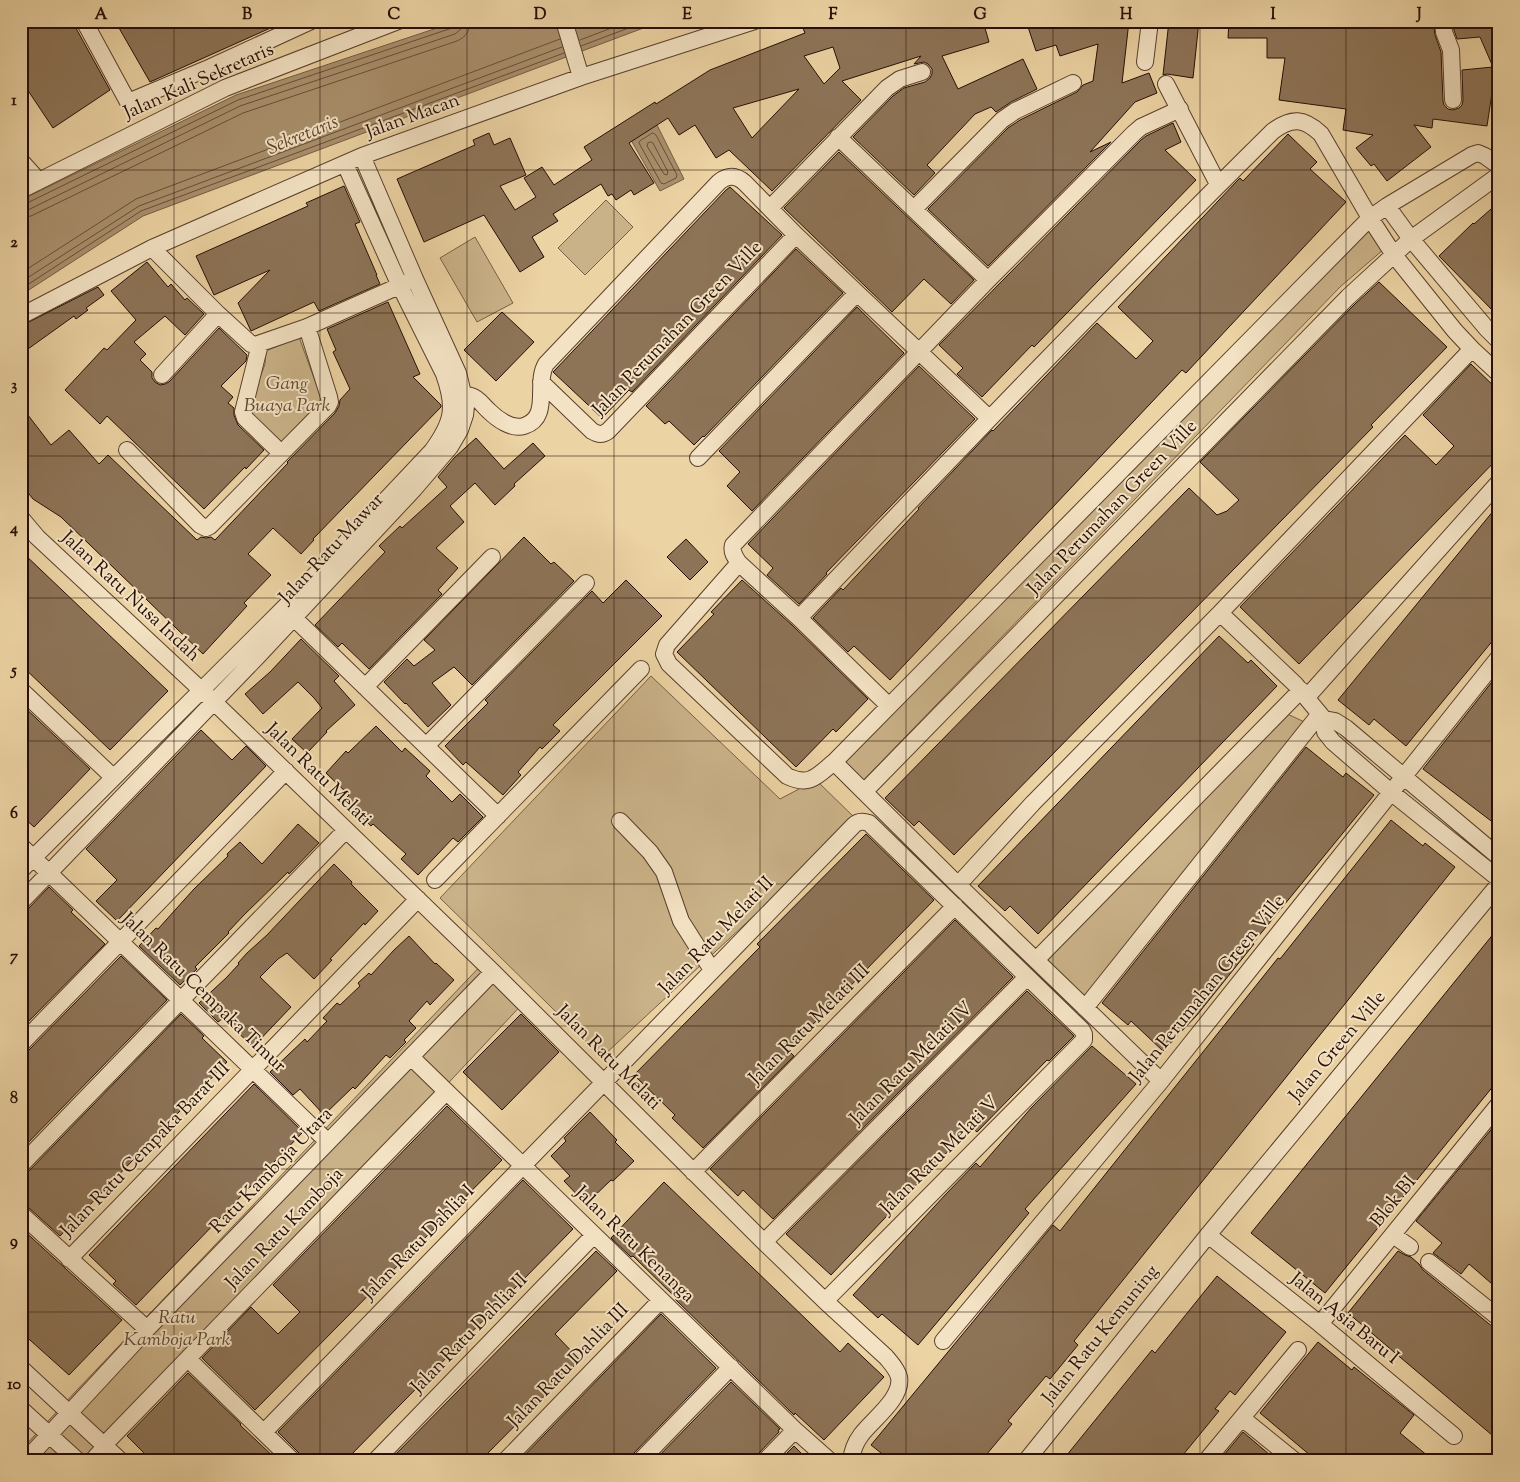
<svg xmlns="http://www.w3.org/2000/svg" width="1520" height="1482" font-family="'Sorts Mill Goudy',serif">
<style>
.green{fill:#cab288;stroke:#786046}
.water{fill:#a9906d;stroke:#755c43}
.lines{fill:none;stroke-linecap:round;stroke-linejoin:round}
.shore{stroke:#684f38;stroke-width:1}
.building{fill:#8d7457;stroke:#260e04;fill-rule:evenodd}
.minor-casing{stroke:#583f2c;stroke-width:18}
.minor{stroke:#f3e2c3;stroke-width:16}
.grid{fill:none;stroke:#260e04;stroke-width:1;stroke-opacity:0.55}
.labels{text-anchor:middle;dominant-baseline:central;stroke-width:4;stroke-linejoin:round;paint-order:stroke}
.street-label{font-size:19px;fill:#260e04;stroke:#f3e2c3}
.park-label{font-size:19px;font-style:italic;fill:#5f4732;stroke:#f3e2c3}
.water-label{font-size:20px;font-style:italic;fill:#614833;stroke:#f3e2c3}
.neatline{fill:none;stroke:#260e04;stroke-width:2}
.grid-label{font-size:16px;text-anchor:middle;font-weight:bold;fill:#260e04}
</style>
<rect width="100%" height="100%" fill="#ecd3a3"/>
<filter id="stains"><feTurbulence type="fractalNoise" baseFrequency=".004" numOctaves="4"/><feColorMatrix values="0 0 0 0 .2 0 0 0 0 .09 0 0 0 0 .02 0 0 0 .5 -.17"/></filter>
<radialGradient id="worn" r=".72"><stop offset=".6" stop-color="#630" stop-opacity="0"/><stop offset="1" stop-color="#630" stop-opacity=".3"/></radialGradient>
<!-- green -->
<path class="green" d="M606 200 633 227 585 275 558 248Z
M1376 217 1391 243 1340 287 852 792 828 768Z
M475 237 513 303 477 322 440 258Z
M299 337 323 403 282 447 249 414V408L265 364 266 351Z
M651 676 780 799 816 780 857 820 602 1057 440 898Z
M1281 711 1311 725 1085 1000 1041 957Z
M487 959 527 999 186 1363 90 1461H21V1450L77 1390Z"/>
<!-- water -->
<path class="water" d="M458 21H662L143 216 21 295V200L236 95Z
M657 125 684 179 660 191 631 140Z"/>
<g class="lines">
<!-- shore -->
<path class="shore" d="M580 40 630 21
M581 46 647 21
M653 133 656 135 677 175 676 178 664 184 661 183 639 143 640 141Z
M651 142 653 143 668 172 667 175 664 174 647 146 648 143Z
M21 204H25L238 100 452 28 456 26V21
M21 211 28 210 240 106 455 34 461 29 463 21
M21 218 31 216 243 113 457 41C466 37 470 31 470 21
M21 273 136 199 560 39
M21 282 139 206 562 47
M21 289 141 211 564 53"/>
</g>
<!-- building -->
<path class="building" d="M21 21H72L110 90 53 128 21 80Z
M115 21H286L150 82Z
M825 21H983L989 42 942 56 958 89 1023 59 1037 89 1011 102 996 112 991 107 975 114 927 165 935 173 914 195 853 137 893 96 904 88 925 82 930 78 932 74V69L928 64 924 62 914 64 921 56 842 81 861 100 772 191 729 150 716 158 695 125 679 135 668 118 629 143 654 183 634 195 631 190 616 200 612 194 608 196 601 184 553 214 558 221 532 237 544 257 520 272 484 215 424 242 397 179 475 145 473 140 489 133 494 145 510 138 526 175 500 186 515 210 536 197 524 178 542 167 554 185 592 160 584 147 655 102 656 104 710 70 805 33 803 28ZM833 47 840 68 824 84 804 56ZM799 89 752 138 733 108Z
M1026 21H1129L1122 83 1149 73 1157 93 1135 102 1090 152 1111 142 988 266 928 209 1008 128 1020 120 1077 92 1083 85 1093 81 1098 44 1060 56 1056 45 1036 51Z
M1169 21H1199L1193 78 1167 74 1163 75Z
M1433 21 1435 35 1441 52 1443 101 1444 105 1448 109 1453 110 1459 108 1462 105 1463 100 1462 70 1493 67 1480 37 1457 39 1454 30 1453 21H1499V81L1495 73 1487 126 1433 119 1432 128 1414 125 1431 147 1387 181 1374 164 1371 166 1356 148 1373 135 1343 130 1346 109 1279 100 1285 58H1267V38H1228L1229 22Z
M1173 123 1181 142 1165 150 1196 180 1034 347 1032 345 982 397 957 374 963 368 939 345 1141 140 1146 136Z
M1288 134 1317 162 1310 169 1346 202 1186 373 1182 370 890 680 854 646 848 652 813 618 841 588 843 590 919 509 918 508 992 430 993 431 1097 323 1136 359 1153 341 1118 307 1236 182 1240 178 1243 181Z
M839 152 974 280 951 304 924 279 892 312 784 208Z
M344 186 360 222 355 224 377 275H376L380 284 319 311 314 302 251 331 238 303 270 270 214 295 196 256 308 206 306 203Z
M730 187 782 235 632 392 629 390 602 418 553 372 555 370 726 190Z
M1499 202V317L1439 256 1473 223 1474 224Z
M796 249 843 293 704 437 703 436 694 445 669 421 665 424 646 406Z
M147 262 168 287 171 284 185 300 187 298 204 314 185 335 165 316 134 342 146 354 140 360 152 372V378L155 382 160 385 165 384 169 382 219 328 247 355 246 361 221 386 233 397 228 403 234 408V415L238 425 264 450 246 469 245 467 204 509 107 416 100 424 65 390 104 348 107 350 136 320 111 291Z
M1379 282 1447 347 1371 425 1373 427 954 855 919 821 914 826 885 798 1189 488 1217 515 1227 511 1239 500 1200 462 1355 304Z
M98 287 104 295 86 308 88 310 76 319 74 316 21 354V326Z
M388 302 420 374 413 377 441 405V407L313 539 314 540 301 554 273 528 248 554 271 575 244 603 247 606 203 654 61 517 33 499 21 484V406L51 445 69 430 99 464 108 455 197 540 201 537 206 538 211 537 215 540 288 463 287 462 335 413 339 406 340 400 350 389 333 352 336 350 327 329Z
M857 307 904 353 752 511 727 486 740 472 719 451Z
M502 312 534 342 496 381 464 350Z
M1471 364 1499 391V457L1299 664 1240 607 1405 435 1436 465 1454 446 1423 415Z
M919 366 975 419 826 573 827 574 799 604 767 575 773 568 748 544Z
M476 438 504 469 533 443 545 456 514 484 515 486 495 505 475 483 450 506 464 522 436 548 458 568 438 590 442 594 369 669 342 643 338 647 315 625 385 552 379 546 400 526 402 528 447 487 438 477 454 458Z
M1499 504V633L1406 746 1374 719 1369 725 1338 700Z
M524 537 551 564 554 562 574 581 472 685 454 667 432 683 451 705 428 727 406 703 405 704 384 682 407 659 414 666 435 650 424 640Z
M686 539 708 562 690 580 667 557Z
M21 551 168 691 110 750 21 665Z
M626 580 662 616 553 725 560 731 542 749 540 747 518 772 521 775 503 795 466 762 463 765 445 746 488 703 485 700 592 591 603 603Z
M742 580 792 625 868 699 836 732 833 729 796 767 677 652 714 614 711 612Z
M1219 636 1248 663 1251 660 1277 686 1038 934 1010 906 1005 911 978 886Z
M301 639 339 676 334 681 355 705 326 731 327 732 307 753 292 739 322 708 314 698 298 682 263 714 245 694 270 672Z
M1499 673V827L1423 769Z
M21 704 90 769 34 827 21 815Z
M376 726 402 752 405 748 430 771 426 776 452 802 460 794 483 817 458 842 453 838 418 875 401 859 406 854 373 824 371 826 344 800 349 795 326 773 346 751 348 753Z
M201 730 232 760 246 746 266 766 117 921 96 901 117 880 86 849Z
M1306 747 1343 777 1346 773 1374 795 1253 943 1254 944 1197 1015 1163 1051 1131 1021 1128 1025 1102 1003Z
M1391 820 1423 846 1425 843 1455 867 1074 1341 1078 1345 1050 1379 1046 1376 1008 1421 1012 1424 981 1461H891L871 1445 1053 1225 1060 1231 1278 958 1280 959Z
M298 824 319 843 289 874 288 872 244 915 228 932 229 933 195 967 197 969 180 985 139 946 156 928 158 929 194 889 228 856 227 854 240 842 262 864Z
M866 834 934 900 788 1050 794 1056 703 1148 672 1118 675 1115 634 1075 760 947 757 944Z
M334 864 352 882 351 884 378 911 365 925 364 923 330 959 332 960 314 979 287 953 278 959 260 977 291 1007 253 1047 223 1018 218 1022 199 1003 226 978 239 964 238 963 247 953 267 935Z
M49 887 73 910 71 912 105 944 21 1029V912L28 909Z
M955 920 1013 977 773 1219 743 1190 738 1196 710 1169Z
M1499 927V1079L1325 1293 1251 1233Z
M409 936 435 964 436 963 454 980 430 1005 427 1001 409 1021 416 1028 404 1040 406 1042 390 1058 386 1055 355 1089 353 1087 324 1115 300 1089 293 1095 270 1072 305 1039 307 1042 327 1021 323 1018 337 1003 340 1005 360 986 358 983 369 973 371 975 394 950Z
M121 956 167 1000 21 1150V1054L28 1051Z
M1027 991 1074 1036 1049 1061 1047 1060 977 1132 971 1127 831 1275 786 1234Z
M181 1014 204 1036 202 1038 227 1062 60 1236 28 1207 21 1204V1175L28 1172Z
M521 1014 559 1052 502 1110 463 1072Z
M1092 1046 1136 1084 1025 1209 1029 1213 918 1345 882 1314 878 1318 853 1295 946 1194 976 1163 980 1167 1032 1107Z
M254 1084 303 1132 136 1305 113 1284 116 1281 89 1255Z
M447 1106 502 1160 255 1410 202 1358 251 1307 278 1334 300 1312 273 1285Z
M590 1112 617 1140 615 1142 634 1161 613 1181 611 1180 586 1204 564 1181 570 1176 551 1156 566 1141 564 1138Z
M1499 1120V1290L1469 1264 1461 1274 1433 1253 1442 1243 1416 1221Z
M523 1180 573 1229 345 1461H303L300 1454 278 1432Z
M664 1182 840 1352 848 1343 884 1377 824 1440 795 1413 794 1415 675 1299 676 1298 633 1256 631 1257 611 1238Z
M21 1228 122 1320 69 1375 21 1332Z
M596 1251 617 1271 555 1334 580 1360 480 1461H389Z
M1398 1251 1405 1255 1411 1257 1419 1264 1423 1270 1499 1332V1441L1348 1313Z
M1217 1276 1286 1332 1235 1395 1230 1391 1215 1409 1219 1411 1178 1461H1062L1152 1350 1155 1353Z
M661 1314 716 1368 633 1454 630 1461H519Z
M1318 1342 1352 1370 1354 1367 1414 1415 1400 1433 1434 1461H1306L1311 1456 1260 1413Z
M188 1373 241 1424 240 1425 278 1461H152L127 1436Z
M731 1382 780 1429 778 1430 779 1432 758 1454 755 1461H654Z
M1243 1432 1277 1461H1219Z
M794 1446 809 1461H779Z"/>
<g class="lines">
<defs>
<path id="minor" d="M84 21 128 102 211 67 311 21
M564 21 581 77
M1443 21 1444 32 1451 50 1453 100
M1145 62 1150 21
M1166 84 1218 184
M838 137 988 280
M21 161 39 181
M21 190 225 88 398 21
M1387 206 1411 239 1487 329 1499 341
M770 208 887 88 900 79 922 72
M914 209 1002 120 1015 111 1073 83
M152 248 218 314 251 344 255 345 307 327 408 282
M21 316 152 248 362 156 581 77 755 21
M260 344 243 412 245 418 281 453
M162 375 218 314
M541 382 592 431C599 435 602 435 608 431L796 235
M456 397C461 396 467 394 471 396 479 398 483 406 489 411 497 419 512 430 524 426 552 417 534 383 546 364L719 182C728 175 736 175 745 183L796 235 989 418
M127 450 200 525 206 528 210 526 328 406 330 402 329 397 307 327
M698 458 857 293
M21 518 37 537 214 702 493 972 764 1242 825 1301 886 1357C891 1363 897 1369 899 1377 903 1398 872 1420 861 1435 855 1443 852 1451 851 1461
M739 563 667 645 664 654 669 664 787 776C810 787 817 776 834 762L1370 218 1387 206 1472 155 1478 153 1485 156 1499 166
M1220 613 1295 684 1324 719 1335 721 1346 728 1499 857
M294 618 498 816
M799 618C955 454 1112 290 1273 131 1292 117 1304 118 1321 134L1370 218 1394 255 1455 331 1472 349 1499 374
M365 687 492 557
M21 690 113 777
M1307 697 1499 482
M889 706 799 618 739 563C735 557 731 552 733 545L988 280 1134 133 1141 127 1180 109
M1324 719 1325 732 1333 742 1392 793 1499 879
M426 746 586 583
M834 762 958 885 1161 1081
M864 792 1348 297 1411 239 1499 175
M620 821 650 852 664 872 681 921 712 970
M21 846 328 1142
M21 870 284 608 432 451C453 422 456 408 444 374L400 286 345 164
M435 880 641 669
M958 885 1033 803 1220 613 1472 349
M21 902 258 656 414 489 450 447 460 430 465 415 466 406 458 373 415 279 362 156
M1036 960 1301 690
M1085 1008 1319 715
M21 1044 286 771
M411 1057 795 1430 830 1461
M21 1165 346 830
M693 1172 955 906
M21 1214 147 1329
M1208 1235 1320 1324 1454 1436
M1393 1235 1410 1247
M764 1242 1027 977
M69 1259 418 899
M1429 1262 1499 1318
M1320 1324 1499 1104
M943 1341 1161 1081 1499 657
M188 1359 293 1461
M21 1368 121 1461
M21 1409 78 1461
M1242 1418 1295 1461
M264 1432 854 825C858 821 863 821 869 823L1082 1030 1084 1034V1040L825 1301
M25 1461 147 1329 493 972
M92 1461 101 1451 104 1445 446 1092
M375 1461 594 1235
M505 1461 661 1300
M640 1461 731 1367
M765 1461 795 1430
M1026 1461 1208 1235 1499 884
M1206 1461 1298 1350"/>
</defs>
<!-- minor casing -->
<use href="#minor" class="minor-casing"/>
<!-- minor -->
<use href="#minor" class="minor"/>
</g>
<!-- grid -->
<path class="grid" d="M174 21V1461M320 21V1461M467 21V1461M614 21V1461M760 21V1461M906 21V1461M1053 21V1461M1200 21V1461M1346 21V1461M21 170H1499M21 313H1499M21 456H1499M21 598H1499M21 741H1499M21 884H1499M21 1026H1499M21 1169H1499M21 1312H1499"/>
<g class="labels">
<!-- street labels -->
<g class="street-label">
<text transform="translate(199 82) rotate(-24)">Jalan Kali Sekretaris</text>
<text transform="translate(413 117) rotate(-20)">Jalan Macan</text>
<text transform="translate(678 329) rotate(-46)">Jalan Perumahan Green Ville</text>
<text transform="translate(1113 508) rotate(-46)">Jalan Perumahan Green Ville</text>
<text transform="translate(332 549) rotate(-47)">Jalan Ratu Mawar</text>
<text transform="translate(130 597) rotate(43)">Jalan Ratu Nusa Indah</text>
<text transform="translate(318 775) rotate(44)">Jalan Ratu Melati</text>
<text transform="translate(717 936) rotate(-46)">Jalan Ratu Melati II</text>
<text transform="translate(1208 989) rotate(-51)">Jalan Perumahan Green Ville</text>
<text transform="translate(203 993) rotate(44)">Jalan Ratu Cempaka Timur</text>
<text transform="translate(810 1025) rotate(-45)">Jalan Ratu Melati III</text>
<text transform="translate(1338 1047) rotate(-50)">Jalan Green Ville</text>
<text transform="translate(608 1058) rotate(45)">Jalan Ratu Melati</text>
<text transform="translate(912 1064) rotate(-45)">Jalan Ratu Melati IV</text>
<text transform="translate(146 1150) rotate(-46)">Jalan Ratu Cempaka Barat III</text>
<text transform="translate(940 1156) rotate(-45)">Jalan Ratu Melati V</text>
<text transform="translate(272 1171) rotate(-46)">Ratu Kamboja Utara</text>
<text transform="translate(1394 1202) rotate(-51)">Blok BI</text>
<text transform="translate(285 1229) rotate(-46)">Jalan Ratu Kamboja</text>
<text transform="translate(419 1243) rotate(-46)">Jalan Ratu Dahlia I</text>
<text transform="translate(634 1245) rotate(44)">Jalan Ratu Kenanga</text>
<text transform="translate(1344 1319) rotate(39)">Jalan Asia Baru I</text>
<text transform="translate(470 1334) rotate(-46)">Jalan Ratu Dahlia II</text>
<text transform="translate(1101 1335) rotate(-51)">Jalan Ratu Kemuning</text>
<text transform="translate(569 1366) rotate(-46)">Jalan Ratu Dahlia III</text>
</g>
<!-- park labels -->
<g class="park-label">
<text x="287" y="384">Gang<tspan x="287" dy="22">Buaya Park</tspan></text>
<text x="177" y="1318">Ratu<tspan x="177" dy="22">Kamboja Park</tspan></text>
</g>
<!-- water labels -->
<g class="water-label">
<text transform="translate(303 136) rotate(-22)">Sekretaris</text>
</g>
</g>
<!-- margin -->
<rect width="1520" height="1482" fill="none" stroke="#ecd3a3" stroke-width="55"/>
<rect x="28" y="28" width="1464" height="1426" class="neatline"/>
<g class="grid-label">
<text x="101" y="19">A</text>
<text x="247" y="19">B</text>
<text x="394" y="19">C</text>
<text x="540" y="19">D</text>
<text x="687" y="19">E</text>
<text x="833" y="19">F</text>
<text x="980" y="19">G</text>
<text x="1126" y="19">H</text>
<text x="1273" y="19">I</text>
<text x="1419" y="19">J</text>
<text x="14" y="105">1</text>
<text x="14" y="247">2</text>
<text x="14" y="390">3</text>
<text x="14" y="533">4</text>
<text x="14" y="675">5</text>
<text x="14" y="818">6</text>
<text x="14" y="961">7</text>
<text x="14" y="1103">8</text>
<text x="14" y="1246">9</text>
<text x="14" y="1389">10</text>
</g>
<rect width="100%" height="100%" filter="url(#stains)"/>
<rect width="100%" height="100%" fill="url(#worn)"/>
</svg>
